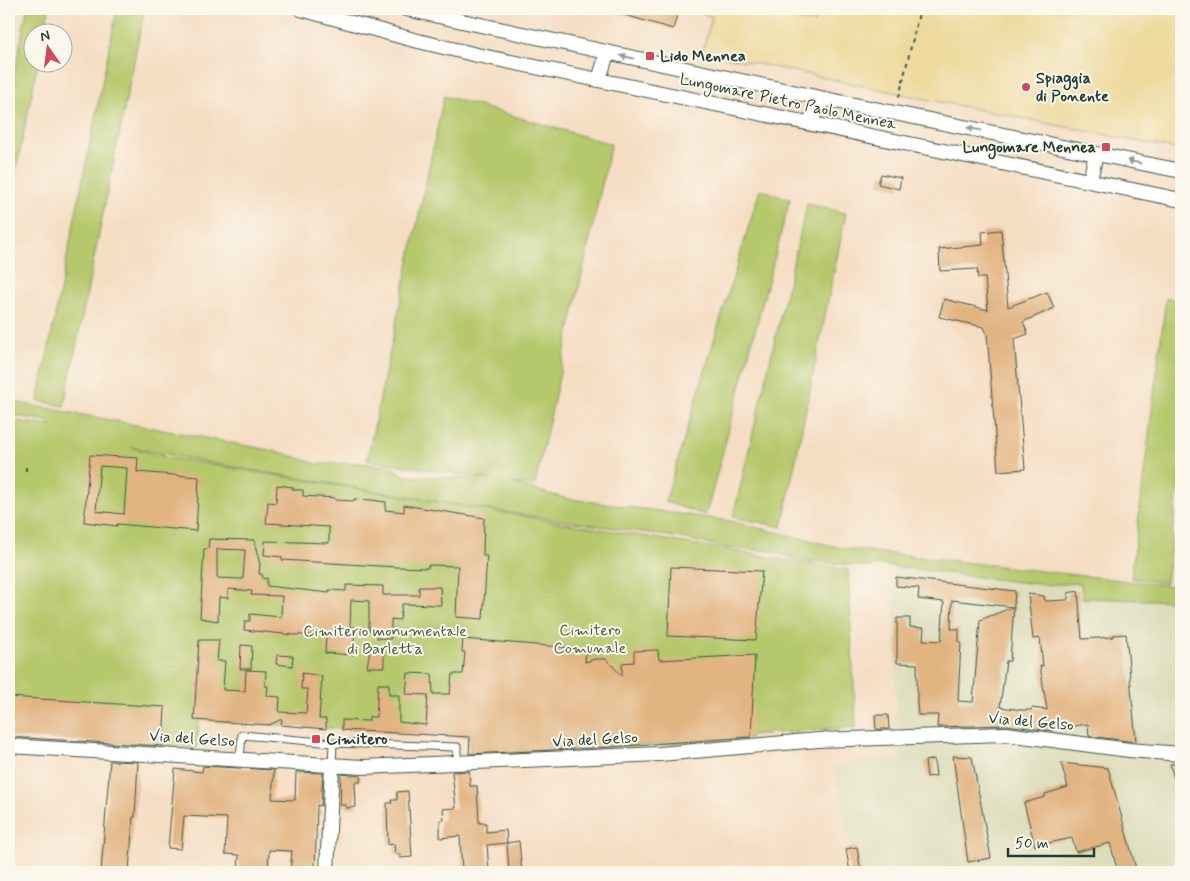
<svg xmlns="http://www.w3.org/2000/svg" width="1190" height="881" font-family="Mynerve,sans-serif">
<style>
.built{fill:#deddbb}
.green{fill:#b6c86c;stroke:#6a8250}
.sand{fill:#eeda9e;stroke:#868c69}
.building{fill:#e2b481;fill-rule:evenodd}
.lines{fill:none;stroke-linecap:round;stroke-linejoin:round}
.service-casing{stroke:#3f5549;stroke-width:9}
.minor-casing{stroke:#3f5549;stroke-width:16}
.path{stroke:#3f5549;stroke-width:2;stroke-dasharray:4 4;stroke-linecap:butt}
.service{stroke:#fff;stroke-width:7}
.minor{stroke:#fff;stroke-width:14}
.oneway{fill:#8f9e9a}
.poi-dot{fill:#d1495b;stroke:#fbf7ec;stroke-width:2}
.labels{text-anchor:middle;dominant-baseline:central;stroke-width:4;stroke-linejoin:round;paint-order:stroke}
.poi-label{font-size:16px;font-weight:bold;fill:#1f3d34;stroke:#fbf7ec;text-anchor:start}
.street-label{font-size:16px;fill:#1f3d34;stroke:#fbf7ec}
.park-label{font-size:16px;fill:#456042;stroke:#fbf7ec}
</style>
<rect width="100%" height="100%" fill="#fbf7ec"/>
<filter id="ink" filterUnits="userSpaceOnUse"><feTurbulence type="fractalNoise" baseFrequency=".02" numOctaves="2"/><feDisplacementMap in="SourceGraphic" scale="10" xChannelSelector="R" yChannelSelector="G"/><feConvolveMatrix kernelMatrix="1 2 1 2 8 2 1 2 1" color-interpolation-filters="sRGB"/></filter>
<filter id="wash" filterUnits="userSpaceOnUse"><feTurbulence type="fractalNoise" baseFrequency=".0096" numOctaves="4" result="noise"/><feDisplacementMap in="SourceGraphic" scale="20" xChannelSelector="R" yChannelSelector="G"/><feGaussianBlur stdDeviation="1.12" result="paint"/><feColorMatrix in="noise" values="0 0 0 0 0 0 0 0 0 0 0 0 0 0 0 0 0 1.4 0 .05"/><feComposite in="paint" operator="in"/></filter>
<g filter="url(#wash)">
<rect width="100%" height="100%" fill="#f5ddc2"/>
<!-- built -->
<path class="built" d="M893 568 1181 587V872H856L834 765 897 757Z"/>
<!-- green -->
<path class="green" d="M27 9H49L44 32H32V62L38 63 9 205V101Z
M117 9H135L144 12 64 406 38 401Z
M444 96 611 144 535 485 512 483 564 498 730 521 842 548 1181 587V601L1082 598 1081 583 1044 585 880 565 868 567 800 560 770 551 727 548 682 538 464 506 216 464 131 447 165 457 848 570 856 727 751 735V739L469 756 470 737 199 720 197 748 9 736V420L51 426 47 421 9 415V401L280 452 317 464 357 463 389 466 405 476 491 479 367 460Z
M760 189 790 199 706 515 665 502Z
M807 204 846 213 782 527 733 517Z
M1166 298 1181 301V465L1166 583 1131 578Z"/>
<!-- sand -->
<path class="sand" d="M699 9H746L814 23 819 9H1181V150L926 99 702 52 712 17 697 11Z"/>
<g id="blocks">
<!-- building -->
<path class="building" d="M611 9H679L673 29 611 11Z
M881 174 901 178 899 189 878 184Z
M1001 230 1008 307 1047 292 1054 308 1023 322 1028 334 1014 339 1025 469 998 471 987 334 984 327 939 317 944 299 988 310 985 278H978L977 269 940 271 939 249 983 245 982 232Z
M90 455 138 458 137 472 199 477 196 531 117 524V526L84 522ZM100 466 127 468 124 514 96 511Z
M277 485 293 487V490H303V496L335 498V500L354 501V499L371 500 386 502 385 510 404 512V505L484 518 483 554V556H487L483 619 456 617 458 566 428 565V568L396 567 282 560V557L264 555 265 541 329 543V527L266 523 268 502 276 503Z
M209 539 254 540 260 565 259 574H262L263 579 267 578V586L329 593V590L346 591V585L383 586V595H419V587H440L441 605 402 604 400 620 391 619V639L377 638 378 631 369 630V601L351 600 350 627H355L353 655 325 653 326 635H294L244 630 245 621H250V614L281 617 282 596 251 595 252 591 228 589V598L219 597 218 621 200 618 204 549H208ZM217 549 245 550 243 579 217 578Z
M671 567 762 571 756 640 668 636Z
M896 577 1015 591 1010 661H1006L1000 707 1023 710H1031L1032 708 1047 710 1040 666H1043L1040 638 1033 639 1028 594 1044 596 1045 601 1067 600 1068 599V593L1078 591 1082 639 1113 637V635L1126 634 1136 742 1089 736 1088 724 1053 729V731L1006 725 937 727 938 715H918L917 703V664L897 663V618H910V627L924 628 923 640 941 641 944 602 918 599 919 588 896 586ZM952 600 1013 607 980 620 973 702 958 701 961 642H959V629H951Z
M463 639 586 649 585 662 595 659H606L622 676V663L634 662V651L658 650 659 660 755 655 751 737 595 748 469 754 470 737 342 730V720L369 721V717H376L378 684H389V695H399V722L426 725 428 695 406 694 408 673 432 674 433 694H450L452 674H463L465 652H462Z
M199 640H219L217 661H225L223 690 245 691 246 670 266 671 265 686H268L267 696 280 697 279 712 306 713 308 689H301L302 673 322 676 319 719H326V729L281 725 282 719 269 725 194 720Z
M241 645 252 646 251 669H240Z
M370 649 384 650V667H367Z
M277 655 293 656 292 666 276 664Z
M9 697 165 707 163 746 9 737Z
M875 715H888L889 729H876Z
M953 756 972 757 991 858 968 862Z
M934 759 936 776 927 777 925 761Z
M110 761 138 762 135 817H133L129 872H101Z
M1061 763 1108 768 1137 872H1118L1110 843 1076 852 1072 838 1035 846 1024 803 1045 797V794L1068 787Z
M1170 764H1181V794H1178Z
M203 766 274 770 272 799 295 800 296 772 323 773 321 806 317 805 315 872H290L292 851 269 850 268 872H238L239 855 225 854 227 818 184 816 181 849 168 848 175 769 202 772Z
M469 771 470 786H477L479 823H486V832L506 830 507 843 519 841 522 872H509L507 843 487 845 489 872H462L460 836 440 838V820H444L443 809 456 808 452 772Z
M341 774 361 776 360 782H355L356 807 346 808V805H340Z
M408 791 412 857 400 858V854H395L394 844 388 845 387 803H392L391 800H397V792Z
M857 847 861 872H850L846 849Z"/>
</g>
</g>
<g filter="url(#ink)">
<use href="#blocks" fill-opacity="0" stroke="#3f5549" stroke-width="1"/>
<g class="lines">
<defs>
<path id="service" d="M333 743 457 747V764
M240 759 242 735 333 743 332 766"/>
<path id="minor" d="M301 9 414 40 477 55 1181 200
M406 9 825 99 1181 171
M599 80 607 53
M808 123 825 99
M1090 180 1096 154
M9 746 363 767 660 754 818 740 1006 734 1129 750 1181 754
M327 872 332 766"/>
</defs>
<!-- service casing -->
<use href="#service" class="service-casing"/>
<!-- minor casing -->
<use href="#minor" class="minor-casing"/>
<!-- path -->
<path class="path" d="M899 97 920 9
M26 471V464"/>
<!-- service -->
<use href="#service" class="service"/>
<!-- minor -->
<use href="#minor" class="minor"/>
</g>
<!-- one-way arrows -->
<defs><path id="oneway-solid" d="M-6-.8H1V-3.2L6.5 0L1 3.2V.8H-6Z" transform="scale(1.25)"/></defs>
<g class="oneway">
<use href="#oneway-solid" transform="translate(627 57) rotate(-168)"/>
<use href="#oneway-solid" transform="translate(974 129) rotate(-168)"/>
<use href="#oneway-solid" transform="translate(1134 162) rotate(-168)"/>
</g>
</g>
<!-- markers -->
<g class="poi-dot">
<rect x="645" y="51" width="10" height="10" rx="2.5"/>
<circle cx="1026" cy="87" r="5"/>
<rect x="1101" y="142" width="10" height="10" rx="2.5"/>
<rect x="311" y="734" width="10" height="10" rx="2.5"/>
</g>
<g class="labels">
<!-- poi labels -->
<g class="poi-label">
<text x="660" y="56">Lido Mennea</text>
<text x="1036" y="78">Spiaggia<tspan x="1036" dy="18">di Ponente</tspan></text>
<text x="1096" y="147" text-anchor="end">Lungomare Mennea</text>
<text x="326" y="739">Cimitero</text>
</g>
<!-- street labels -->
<g class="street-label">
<text transform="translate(788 102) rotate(12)">Lungomare Pietro Paolo Mennea</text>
<text transform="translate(1031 722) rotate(5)">Via del Gelso</text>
<text transform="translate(192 739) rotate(4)">Via del Gelso</text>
<text transform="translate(595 740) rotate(-3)">Via del Gelso</text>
</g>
<!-- park labels -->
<g class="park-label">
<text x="590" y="630">Cimitero<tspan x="590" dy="18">Comunale</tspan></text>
<text x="385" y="631">Cimiterio monumentale<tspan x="385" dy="18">di Barletta</tspan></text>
</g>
</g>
<!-- margin -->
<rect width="1190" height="881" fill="none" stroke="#fbf7ec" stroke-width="30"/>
<!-- north arrow -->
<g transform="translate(48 48) rotate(346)"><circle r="24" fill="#fbf7ec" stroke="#a3ada2"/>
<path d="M0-4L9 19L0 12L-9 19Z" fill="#d1495b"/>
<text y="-8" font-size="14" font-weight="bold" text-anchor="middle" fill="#1f3d34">N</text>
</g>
<!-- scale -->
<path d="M1008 848v8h86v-8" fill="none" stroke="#1f3d34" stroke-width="2.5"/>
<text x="1015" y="848" font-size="15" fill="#1f3d34" stroke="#fbf7ec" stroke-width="4" paint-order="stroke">50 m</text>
</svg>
